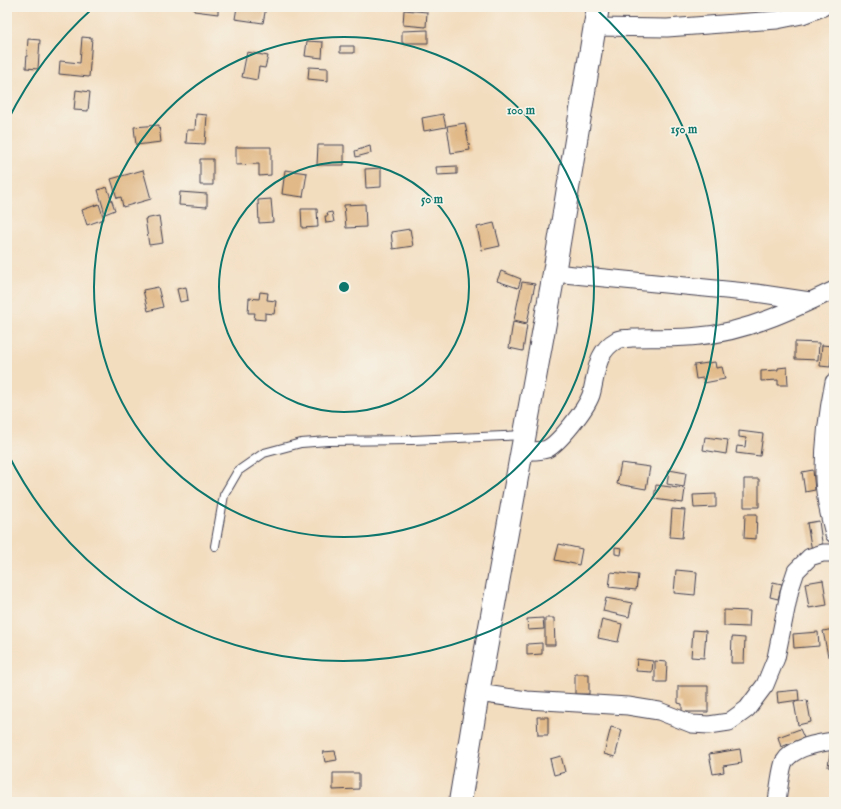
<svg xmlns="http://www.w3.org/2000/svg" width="841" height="809" font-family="'IM FELL English',serif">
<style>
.building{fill:#e1b988}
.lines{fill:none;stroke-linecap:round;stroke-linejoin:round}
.service-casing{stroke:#413e4f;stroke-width:10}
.minor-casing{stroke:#413e4f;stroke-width:19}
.secondary-casing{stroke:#413e4f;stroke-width:24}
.service{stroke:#fff;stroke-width:8}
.minor{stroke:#fff;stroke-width:17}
.secondary{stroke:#fff;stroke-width:22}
.ring{fill:none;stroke:#0f766e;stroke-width:2}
.centre{fill:#0f766e;stroke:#f7f3e8;stroke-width:2}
.ring-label{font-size:12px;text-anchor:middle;font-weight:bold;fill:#0f766e;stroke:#f7f3e8;stroke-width:3.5;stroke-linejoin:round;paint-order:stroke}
</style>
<rect width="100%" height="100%" fill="#f7f3e8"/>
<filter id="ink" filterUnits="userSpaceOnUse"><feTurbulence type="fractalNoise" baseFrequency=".025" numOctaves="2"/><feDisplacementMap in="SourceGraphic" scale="8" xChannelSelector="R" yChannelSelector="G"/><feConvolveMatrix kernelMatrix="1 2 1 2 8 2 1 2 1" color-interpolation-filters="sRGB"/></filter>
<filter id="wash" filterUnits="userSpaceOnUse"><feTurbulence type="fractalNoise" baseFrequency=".012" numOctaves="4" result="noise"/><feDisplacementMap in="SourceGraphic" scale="16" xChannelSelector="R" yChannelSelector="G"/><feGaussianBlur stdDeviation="0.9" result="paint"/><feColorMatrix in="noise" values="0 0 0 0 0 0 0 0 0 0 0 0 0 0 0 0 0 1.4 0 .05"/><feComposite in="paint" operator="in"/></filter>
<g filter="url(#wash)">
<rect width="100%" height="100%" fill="#f3ddbf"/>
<g id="blocks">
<!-- building -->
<path class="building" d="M194 7H218V14L194 11Z
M237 7H266L263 23 235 19Z
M404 10 427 12 426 27 403 25Z
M428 30V43H402V31Z
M82 37 92 38 89 77 59 74 60 61 80 63Z
M28 39 40 40 38 69 26 68Z
M307 41 323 42 322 58 305 56Z
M340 46H354V53H340Z
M247 52 268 56 265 68 259 67 257 80 242 77Z
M309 67 328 68V81L308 79Z
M76 90 90 92 88 111 74 110Z
M196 114 207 115 205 144 186 143 187 130H195Z
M443 114 446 127 424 131 422 118Z
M465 123 470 150 451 153 447 126Z
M159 125 161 142 136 145 134 127Z
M318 145H344V165H317Z
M370 146 371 153 356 157 355 151Z
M236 147H271V175L259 176V164L236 165Z
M200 159H213V185H200Z
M457 166V174L437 175 436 167Z
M381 168V187L366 188 365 169Z
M143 170 151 199 123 207 121 197 117 198 111 179Z
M285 170 307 173 303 197 282 194Z
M107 187 115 210 105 214 98 190Z
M180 192 207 194V207L179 205Z
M271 199 273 222 259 223 258 200Z
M99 204 104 219 87 225 82 210Z
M365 204 366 227 346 228 344 205Z
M301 209H317L318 227 302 228Z
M332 212 334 222 326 223 325 216H328L327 213Z
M159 216 163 243 149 245 145 219Z
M494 223 500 246 482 250 477 227Z
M410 229 413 246 393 249 391 232Z
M501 271 521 279 518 288 497 281Z
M522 282 535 284 527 323 514 320Z
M158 287 163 307 148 311 143 290Z
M186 287 188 300 180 302 177 289Z
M260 292 268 293 267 300 276 301 274 314 265 313V320L254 319 255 313H248L249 298 259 299Z
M513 322 527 325 523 351 509 348Z
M795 342 819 343 818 360 795 359Z
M822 345 832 346 830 367 820 366Z
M715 362 716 368 722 367 725 379 704 383 703 378 696 379 694 365Z
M787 367 788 385H778V380L761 381V371L778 370V368Z
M739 431 763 434 760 456 736 453 737 446 745 447 746 438 739 437Z
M705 437 728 440 726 454 703 450Z
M621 463 650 467 646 489 617 484Z
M669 470 686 473 684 487 667 484Z
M813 470 815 490 805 492 802 472Z
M744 479H759V507H744Z
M656 485 685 489 683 503 654 499Z
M716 494V507L694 508 693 495Z
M672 509 685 510 682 538 670 537Z
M745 514H757L756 539 744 538Z
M819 521 823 549 812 551 807 523Z
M559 544 582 549 579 565 555 560Z
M615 547 622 548 621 555 615 554Z
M676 570 697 572 695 595 674 593Z
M611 572 638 575 636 590 609 587Z
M823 580 827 605 809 608 805 583Z
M773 582 782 584 778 599 770 597Z
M606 598 632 603 629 617 603 611Z
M724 610 750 611 749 627 724 626Z
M543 618 544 629 528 630 527 619Z
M545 618H554L555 645H545Z
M602 619 622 624 618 642 598 638Z
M834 629V655L828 656 823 631Z
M693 630 706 631 704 658 691 657Z
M818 632 819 646 794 648 793 634Z
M732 637 745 638 744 663H731Z
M542 643V654L527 655V644Z
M637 659 653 661 652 672 636 671Z
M655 661 667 662 666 682H655Z
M575 674H589V694H575Z
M678 686H708V712H682V704L678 703Z
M798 690 799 700 778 703 777 692Z
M807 700 811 722 798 725 794 702Z
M537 717H548V735H538Z
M611 727 622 730 615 757 604 754Z
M800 729 804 738 781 747 778 737Z
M740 749 742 763 723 766 724 772 713 774 709 754Z
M335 751 337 760 325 762 323 752Z
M830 752H834V768L828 767Z
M561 756 565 772 554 775 550 759Z
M333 773H359V789L333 790Z"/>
</g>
</g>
<g filter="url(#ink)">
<use href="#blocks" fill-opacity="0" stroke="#413e4f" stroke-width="1"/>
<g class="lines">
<defs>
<path id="service" d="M215 546 224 495 238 471 264 453 301 443 328 441 412 440 524 435"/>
<path id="minor" d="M595 27 667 28 777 20 802 15 823 7
M554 273 756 293 810 301
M834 382C828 411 824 441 824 471 823 491 829 514 834 534
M523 450C532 451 538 452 547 449 559 443 586 409 591 395 597 374 595 352 617 340 621 338 628 339 632 338 654 337 677 339 699 336 746 332 792 310 834 290
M478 693 527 700 628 706 659 711 692 724 709 725 729 722 747 709 765 685 776 658 790 589 796 571 810 557 823 553H834
M777 802C778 794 781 769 784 762 793 747 818 743 834 741"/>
<path id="secondary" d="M460 802 478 693 554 273 598 7"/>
</defs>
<!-- service casing -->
<use href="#service" class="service-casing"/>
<!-- minor casing -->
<use href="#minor" class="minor-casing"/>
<!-- secondary casing -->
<use href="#secondary" class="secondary-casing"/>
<!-- service -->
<use href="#service" class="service"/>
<!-- minor -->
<use href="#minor" class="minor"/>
<!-- secondary -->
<use href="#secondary" class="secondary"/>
</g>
</g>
<!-- distance rings -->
<g class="ring">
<circle cx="344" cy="287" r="125"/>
<circle cx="344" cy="287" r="250"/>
<path d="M8 120A375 375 0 0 1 93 8M595 8A375 375 0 1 1 8 454"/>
</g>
<circle cx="344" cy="287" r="6" class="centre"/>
<g class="ring-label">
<text x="521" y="114">100 m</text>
<text x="684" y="133">150 m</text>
<text x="432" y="203">50 m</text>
</g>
<!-- margin -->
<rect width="841" height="809" fill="none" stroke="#f7f3e8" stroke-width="24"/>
</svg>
